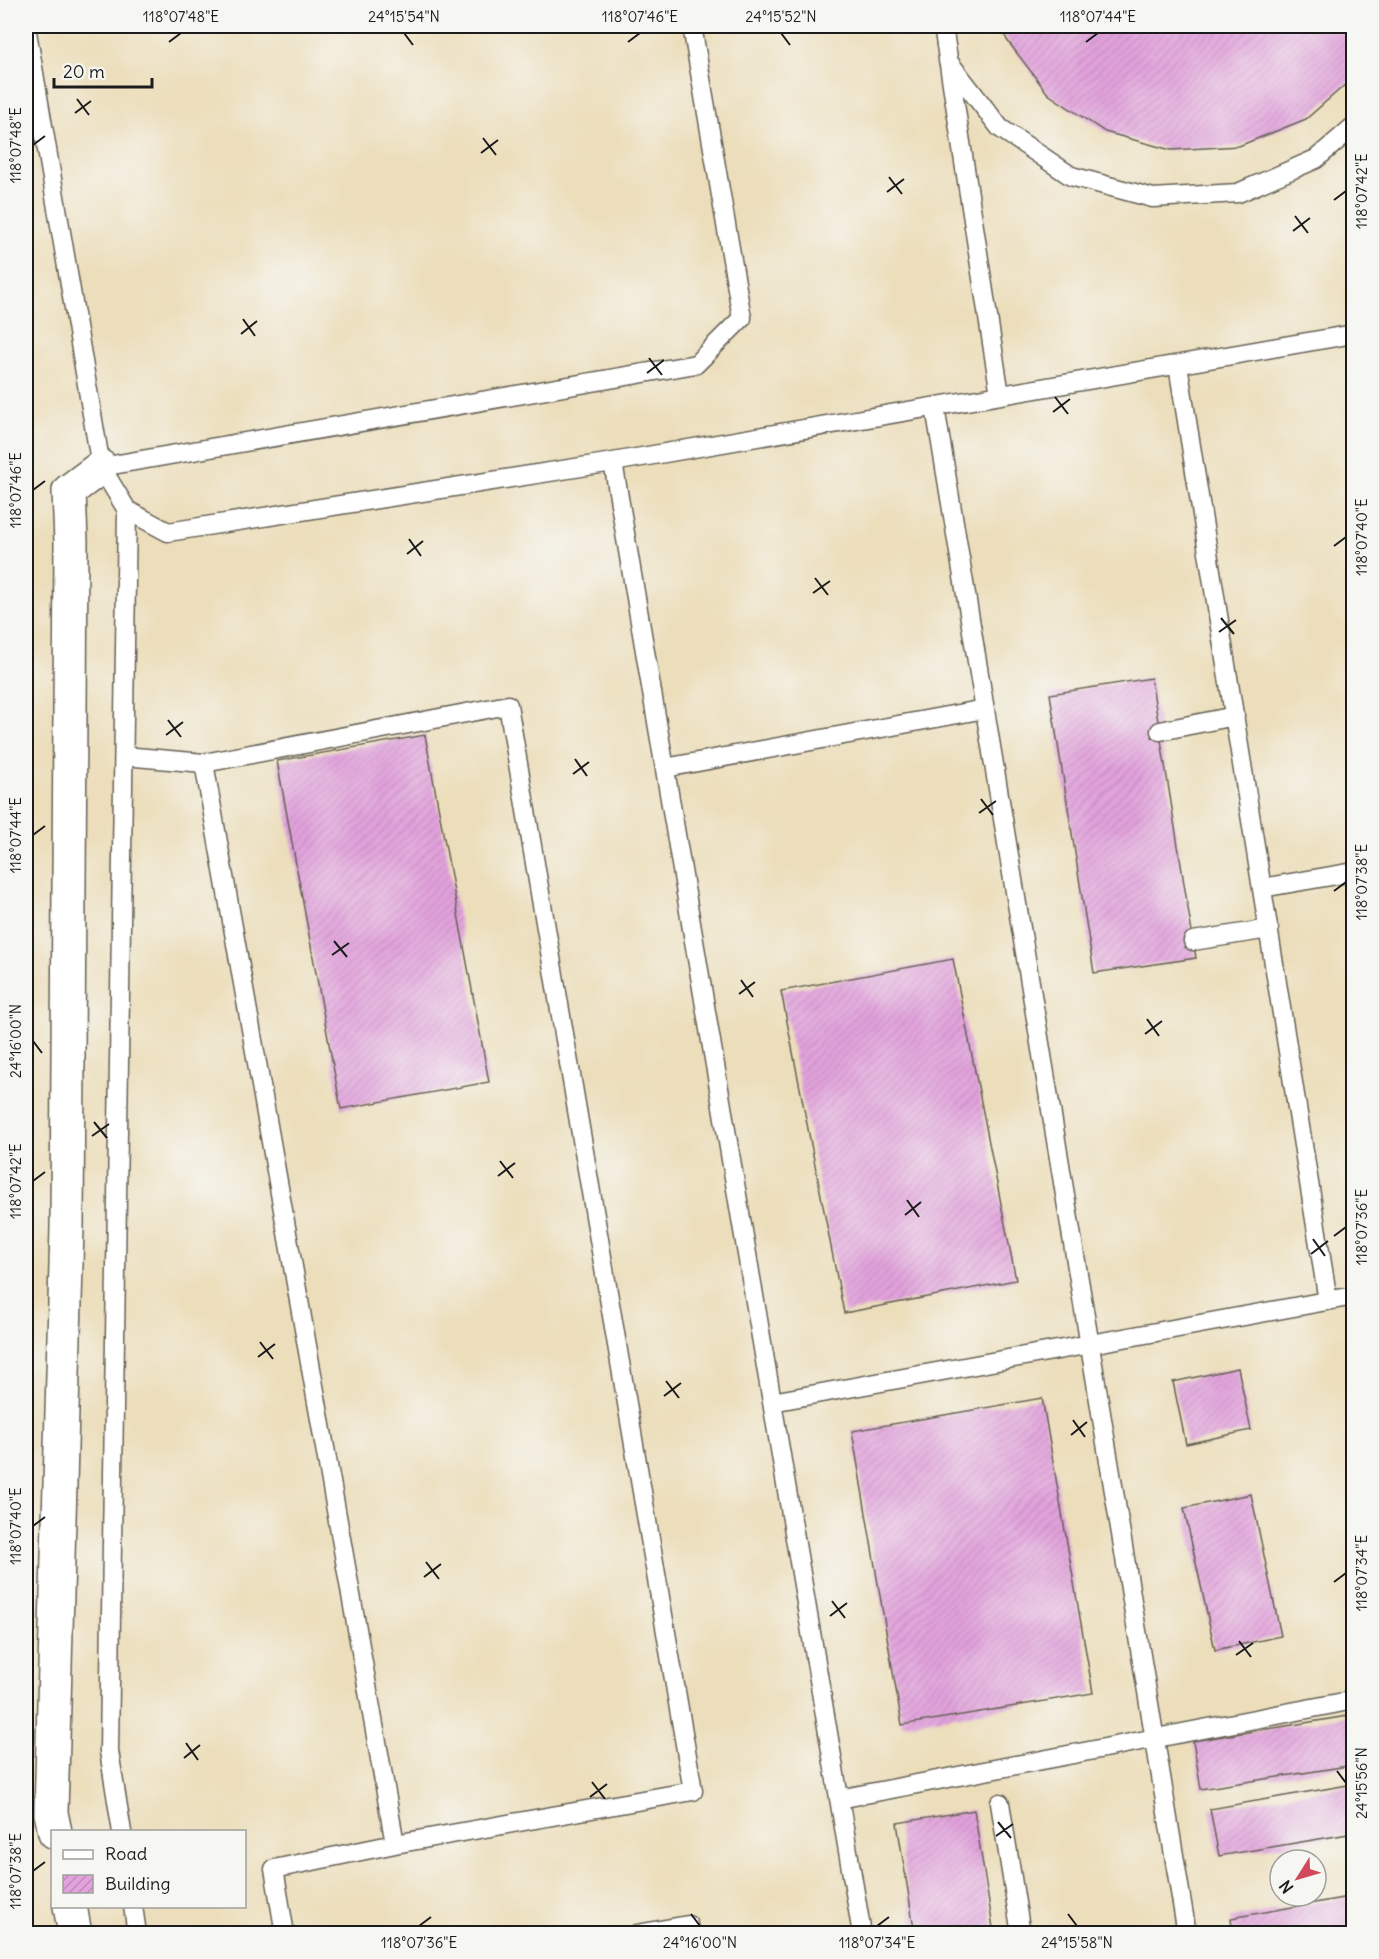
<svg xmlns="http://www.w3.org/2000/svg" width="1379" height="1959" font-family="Delius,sans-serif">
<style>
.building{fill:url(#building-hatch)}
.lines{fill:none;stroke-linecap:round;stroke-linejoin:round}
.service-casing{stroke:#656054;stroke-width:21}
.minor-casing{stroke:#656054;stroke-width:36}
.service{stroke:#fff;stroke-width:18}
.minor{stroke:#fff;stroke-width:33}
.ticks{fill:none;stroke:#1c1c1c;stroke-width:2}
.neatline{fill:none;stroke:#1c1c1c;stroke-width:2}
.ticks-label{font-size:15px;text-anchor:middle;fill:#1c1c1c}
</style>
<defs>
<pattern id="building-hatch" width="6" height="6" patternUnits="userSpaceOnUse" patternTransform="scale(1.5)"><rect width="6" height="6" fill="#e2a2dc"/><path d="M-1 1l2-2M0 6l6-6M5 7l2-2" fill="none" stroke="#c18bbc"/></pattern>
</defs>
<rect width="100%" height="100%" fill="#f6f6f2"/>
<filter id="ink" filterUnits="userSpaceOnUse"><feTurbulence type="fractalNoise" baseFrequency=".0167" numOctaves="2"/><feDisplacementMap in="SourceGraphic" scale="12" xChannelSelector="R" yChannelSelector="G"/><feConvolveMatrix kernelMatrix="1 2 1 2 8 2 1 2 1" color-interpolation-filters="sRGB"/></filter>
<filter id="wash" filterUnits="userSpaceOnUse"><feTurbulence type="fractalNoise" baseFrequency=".008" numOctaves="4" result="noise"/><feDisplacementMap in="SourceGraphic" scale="24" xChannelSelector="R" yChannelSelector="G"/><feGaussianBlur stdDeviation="1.35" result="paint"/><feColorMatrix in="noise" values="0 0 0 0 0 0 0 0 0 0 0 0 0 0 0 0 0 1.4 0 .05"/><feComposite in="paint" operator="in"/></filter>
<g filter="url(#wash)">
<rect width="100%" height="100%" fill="#ecdebb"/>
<g id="blocks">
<!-- building -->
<path class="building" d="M1001 26H1354V77L1306 119 1239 146 1171 150 1105 132 1048 94 1007 40Z
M1151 678 1196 958 1094 973 1050 694Z
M425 735 489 1082 341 1109 277 761Z
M953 959 1016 1280 844 1313 781 991Z
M1238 1368 1251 1430 1186 1444 1173 1382Z
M1042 1398 1093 1693 902 1725 852 1431Z
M1251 1494 1281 1636 1215 1650 1184 1508Z
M1354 1715V1765L1201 1789 1193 1741Z
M1354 1784V1833L1219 1856 1210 1809Z
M974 1810 994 1934H915L897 1823Z
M1354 1896V1934H1233L1231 1918Z"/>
</g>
</g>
<g filter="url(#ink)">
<use href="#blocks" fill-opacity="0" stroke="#656054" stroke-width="1.5"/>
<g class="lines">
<defs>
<path id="service" d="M26 26 101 467 127 510 168 532 613 462 1354 334
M943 26 1000 395
M948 61 1000 128 1071 176 1153 198 1238 193 1316 159 1354 126
M1178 365 1328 1301
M935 407 1187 1934
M613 462 862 1934
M101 467 696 364 742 318 692 26
M1160 731 1235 716
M124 756 204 763 508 705 693 1791 395 1844 274 1869 285 1934
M204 763 395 1844
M665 768 985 709
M1262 888 1354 872
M1193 941 1269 929
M772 1402 1354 1296
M839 1799 1354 1700
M1000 1803 1021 1934
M122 1832 109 1751 127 510
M133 1906 137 1934
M637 1934 688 1925 690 1934"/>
<path id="minor" d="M55 1832 51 1813 67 1228 71 542 69 491 101 467
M70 1906 75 1934"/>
</defs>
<!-- service casing -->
<use href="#service" class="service-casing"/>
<!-- minor casing -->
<use href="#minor" class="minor-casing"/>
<!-- service -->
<use href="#service" class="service"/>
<!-- minor -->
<use href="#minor" class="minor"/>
</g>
</g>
<!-- ticks -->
<path class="ticks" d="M404 33 413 45M781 33 790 45M169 42 181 33M628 42 640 33M1086 42 1098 33M77 99 89 115M75 113 91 101M483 138 496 155M33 145 45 136M481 153 498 140M889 177 902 194M887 192 904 179M1334 200 1346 191M1295 216 1308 233M1293 231 1310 218M243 319 255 336M241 334 257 321M649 358 662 375M647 373 664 360M1055 397 1068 414M1053 412 1070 399M33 490 45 481M409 539 421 556M1334 546 1346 537M407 554 423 541M815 578 828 595M813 593 830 581M1221 618 1234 634M1219 632 1236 620M168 720 181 737M166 735 183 722M575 759 587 776M573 774 589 762M981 799 993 815M979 813 996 801M33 835 45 826M1334 891 1346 882M334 941 347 957M332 955 349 943M741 980 753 997M739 994 755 982M1147 1019 1159 1036M1145 1034 1162 1021M33 1041 42 1053M94 1122 107 1138M92 1136 109 1124M500 1161 513 1178M498 1176 515 1163M33 1181 45 1172M907 1200 919 1217M905 1215 921 1202M1334 1236 1346 1227M1313 1239 1325 1256M1311 1254 1328 1241M260 1342 273 1359M258 1357 275 1344M666 1381 679 1398M664 1396 681 1383M1073 1420 1085 1437M1071 1435 1087 1422M33 1526 45 1517M426 1562 439 1579M424 1577 441 1564M1334 1582 1346 1573M832 1601 845 1618M830 1616 847 1603M1239 1641 1251 1657M1236 1655 1253 1643M186 1743 198 1760M184 1758 200 1745M1337 1771 1346 1783M592 1782 605 1799M590 1797 607 1784M998 1822 1011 1838M996 1836 1013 1824M33 1871 45 1862M691 1914 700 1926M1068 1914 1077 1926M419 1926 431 1917M877 1926 889 1917"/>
<!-- margin -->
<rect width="1379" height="1959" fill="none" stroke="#f6f6f2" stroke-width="66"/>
<!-- legend -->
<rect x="51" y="1830" width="195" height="78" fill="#f6f6f2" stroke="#9f9f9c" stroke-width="1.5"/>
<rect x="63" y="1850" width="30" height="9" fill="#ffffff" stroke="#9f9f9c" stroke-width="1.5"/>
<text x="105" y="1860" font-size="18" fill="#1c1c1c">Road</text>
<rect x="63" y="1875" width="30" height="18" fill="url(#building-hatch)" stroke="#9f9f9c" stroke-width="1.5"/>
<text x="105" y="1890" font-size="18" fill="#1c1c1c">Building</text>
<!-- north arrow -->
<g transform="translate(1298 1878) rotate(233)"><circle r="28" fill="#f6f6f2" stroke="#9f9f9c" stroke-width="1.5"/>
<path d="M0-4.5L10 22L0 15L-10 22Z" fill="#d1495b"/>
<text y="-9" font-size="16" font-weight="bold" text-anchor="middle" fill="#1c1c1c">N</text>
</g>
<!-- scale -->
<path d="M54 78v9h98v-9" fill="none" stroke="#1c1c1c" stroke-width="3"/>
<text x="63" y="78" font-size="18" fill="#1c1c1c" stroke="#f6f6f2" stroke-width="4.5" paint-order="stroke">20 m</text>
<rect x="33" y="33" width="1313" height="1893" class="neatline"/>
<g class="ticks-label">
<text x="181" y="22">118°07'48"E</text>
<text x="404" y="22">24°15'54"N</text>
<text x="640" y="22">118°07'46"E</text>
<text x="781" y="22">24°15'52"N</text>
<text x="1098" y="22">118°07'44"E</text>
<text transform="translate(16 145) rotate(-90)" y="5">118°07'48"E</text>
<text transform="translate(1362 191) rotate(-90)" y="5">118°07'42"E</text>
<text transform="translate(16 490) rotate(-90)" y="5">118°07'46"E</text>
<text transform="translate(1362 537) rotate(-90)" y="5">118°07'40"E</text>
<text transform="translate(16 835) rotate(-90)" y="5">118°07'44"E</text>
<text transform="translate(1362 882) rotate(-90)" y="5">118°07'38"E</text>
<text transform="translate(16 1041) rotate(-90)" y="5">24°16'00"N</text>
<text transform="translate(16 1181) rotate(-90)" y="5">118°07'42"E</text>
<text transform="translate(1362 1227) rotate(-90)" y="5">118°07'36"E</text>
<text transform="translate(16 1526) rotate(-90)" y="5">118°07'40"E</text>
<text transform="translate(1362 1573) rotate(-90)" y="5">118°07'34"E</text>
<text transform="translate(1362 1783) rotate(-90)" y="5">24°15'56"N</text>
<text transform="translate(16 1871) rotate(-90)" y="5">118°07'38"E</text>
<text x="419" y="1948">118°07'36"E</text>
<text x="700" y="1948">24°16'00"N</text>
<text x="877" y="1948">118°07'34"E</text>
<text x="1077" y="1948">24°15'58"N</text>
</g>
</svg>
